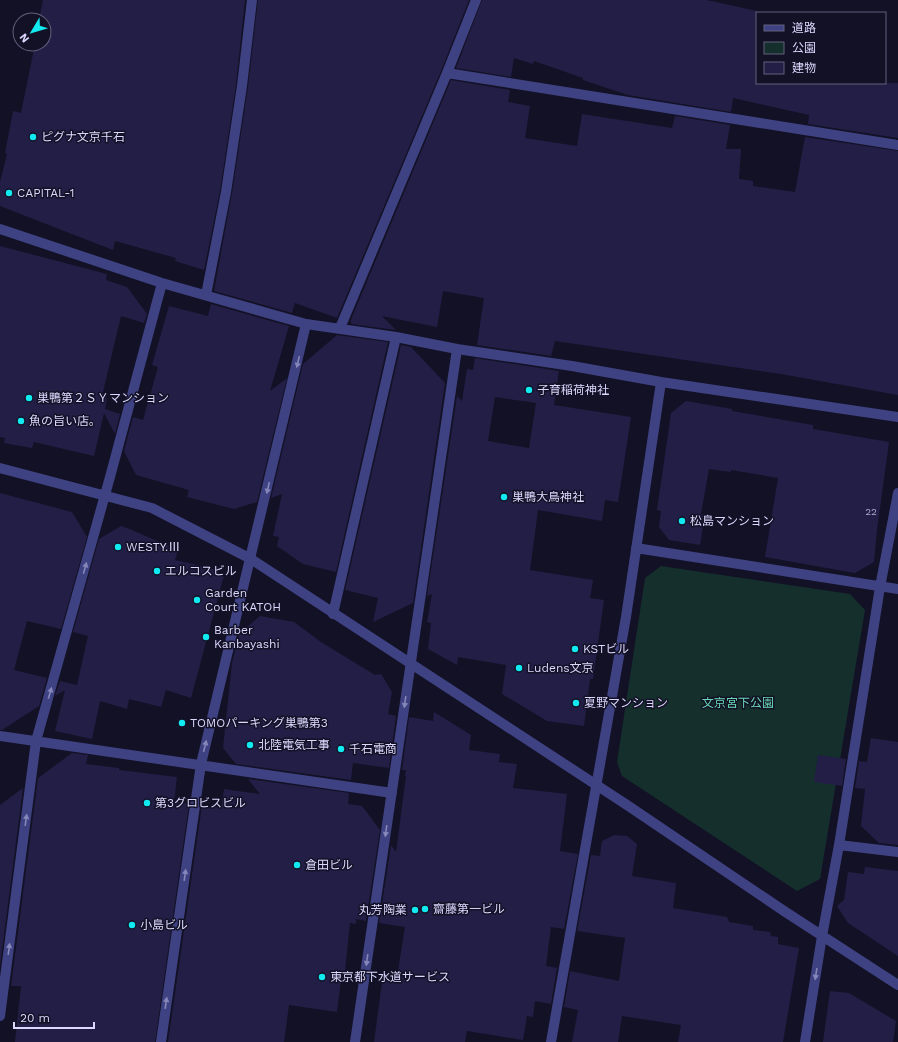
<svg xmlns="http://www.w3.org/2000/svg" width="898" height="1042" font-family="'Work Sans','Noto Sans JP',sans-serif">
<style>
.green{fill:#142f2c}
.building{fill:#231e46;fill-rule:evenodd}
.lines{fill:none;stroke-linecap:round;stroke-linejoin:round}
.minor{stroke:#3f4282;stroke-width:10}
.oneway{fill:#8586b9}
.poi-dot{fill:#11eaf0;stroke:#131126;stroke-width:1.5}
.labels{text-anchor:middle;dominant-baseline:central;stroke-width:3;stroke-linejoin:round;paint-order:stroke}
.number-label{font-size:10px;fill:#acaacf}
.poi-label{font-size:12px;fill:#dad8fd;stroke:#131126;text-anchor:start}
.park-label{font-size:12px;fill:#68d9b4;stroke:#131126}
</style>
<rect width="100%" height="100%" fill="#131126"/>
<!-- green -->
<path class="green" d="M661 566 850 594 865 610 820 879 797 891 622 776 617 762 645 578Z"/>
<!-- building -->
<path class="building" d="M43 0H245L236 85 220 191 204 270 175 261 176 258 115 241 113 250 0 206V182L7 154 5 153 13 111 21 113 35 44H44V20H39Z
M258 0H469L441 71 337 318 295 303 292 313 214 291 232 193 248 87Z
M482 0H707L757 11V83H898V138L808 124 809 115 733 98 731 112 628 95 583 80V78L534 61 533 64 514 58 511 77 456 68Z
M451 80 510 90 508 102 530 106 525 138 577 146 582 114 672 128 675 116 730 125 726 149H741L739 179 753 181V186L795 192 805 137 898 151V395L781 374 555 341 551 356 477 345 484 298 443 291 437 327 382 316 396 330 351 324 352 323 350 322Z
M0 246 107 274 106 280 127 287 147 314 144 323 121 316 102 396 107 398 105 409 120 414 115 434 104 413 94 456 34 442 32 448 4 443 5 438 0 437Z
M211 304 289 326 270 391 287 378 257 502 234 509 187 497 189 490 136 475 124 451 133 417 143 420 158 367 152 365 169 306 208 316Z
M337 335 388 342 336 572 303 564 277 546 279 537 273 536 282 494 271 498 303 364Z
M401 345 411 347 445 383 413 603 373 622 378 598 345 590Z
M475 358 559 371 554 405 631 417 618 502 605 500 602 521 538 510 530 570 593 580 590 598 604 600 593 679H590L584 726 547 721 502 694 506 665 458 657 457 665 428 649 431 623 427 622 432 594 427 596 457 396 462 401 467 369 473 370ZM495 397 536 403 529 448 488 441Z
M686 401 732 409V411L813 425V429L889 442 877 530 874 562 855 573 765 557 778 478 731 470V472L709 469 701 514 705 515 700 545 669 540 659 527 661 511 657 510 671 413Z
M0 493 72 512 87 537 61 629 27 621 14 670 47 678 39 706 2 730H0Z
M121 526 132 530 178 550 175 560 210 568 224 575 191 698 166 690 161 707 129 699 127 709 100 701 92 739 55 731 65 690 55 696 60 681 77 685 88 636 73 632 99 539Z
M260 616 294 622 321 642 375 675 381 674 392 692 388 714 396 716 389 768 353 763 351 780 236 764 223 748 232 663 239 634Z
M434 712 471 735 469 750 500 754 499 762 517 764 513 788 567 794 560 851 578 854 564 929 551 927 546 966 557 968 551 1004 535 1001 533 1017 527 1016 523 1040 467 1031 465 1042H374L383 975 397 977 405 927 379 923 391 845 396 852 406 776H405L406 770H402L409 717 433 721Z
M871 738 898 742V845L879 843 861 826 865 789 855 788 859 761 867 762Z
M72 753 88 755 86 764 119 768V770L177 777 174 801 189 804 155 1042H15L21 986H11L38 778Z
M818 755 846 759 842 786 814 782Z
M248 779 349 793 348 804 362 806 380 830 366 921 356 919V924L350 923 344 981 341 980 337 1012 289 1005 284 1042H168L202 805 221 808 224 789 260 794Z
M23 788 0 966V805Z
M614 835 627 836 637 844 632 876 676 883 673 908 727 917 729 922 753 926V930L770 932 771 936 778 937V944L799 948 783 1042H678L681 1025 622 1016 618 1042H572L578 1010 564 1007 570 971 619 981 625 938 577 931 591 855 600 856 602 841Z
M865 867 898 871V956L848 923 837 906 844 900 848 872 864 874Z
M830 991 849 993 896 1021 893 1042H823Z"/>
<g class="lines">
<!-- minor -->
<path class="minor" d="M447 73 898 145
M0 229 162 283 306 324 396 337 457 349 572 366 661 382 898 417
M206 295 226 192 242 86 252 0
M340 328 447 73 476 0
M0 468 152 508 251 559 627 805 784 911 898 985
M636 548 898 589
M333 614 396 337
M0 736 392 793
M839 845 898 852
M0 1016 36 741 110 477 162 283
M161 1042 201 764 306 324
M355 1042 457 349
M551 1042 626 617 661 382
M805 1042 822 936 839 845 880 587 898 493"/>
</g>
<!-- one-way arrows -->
<defs><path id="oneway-solid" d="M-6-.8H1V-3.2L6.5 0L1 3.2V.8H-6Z"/></defs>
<g class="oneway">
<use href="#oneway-solid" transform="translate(298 362) rotate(103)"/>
<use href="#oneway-solid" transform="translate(268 488) rotate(103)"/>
<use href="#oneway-solid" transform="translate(85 568) rotate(-74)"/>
<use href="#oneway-solid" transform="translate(50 693) rotate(-74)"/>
<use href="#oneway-solid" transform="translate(405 702) rotate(98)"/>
<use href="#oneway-solid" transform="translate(205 746) rotate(-76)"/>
<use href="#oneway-solid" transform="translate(26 820) rotate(-82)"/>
<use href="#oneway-solid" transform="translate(386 831) rotate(98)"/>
<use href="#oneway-solid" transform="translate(185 875) rotate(-82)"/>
<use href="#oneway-solid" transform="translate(9 949) rotate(-82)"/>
<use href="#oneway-solid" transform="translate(367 960) rotate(98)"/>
<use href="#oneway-solid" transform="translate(816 974) rotate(99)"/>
<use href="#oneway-solid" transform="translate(166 1003) rotate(-82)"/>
</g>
<!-- markers -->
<g class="poi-dot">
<circle cx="33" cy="137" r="4"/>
<circle cx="9" cy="193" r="4"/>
<circle cx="529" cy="390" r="4"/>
<circle cx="29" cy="398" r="4"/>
<circle cx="21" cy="421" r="4"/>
<circle cx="504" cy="497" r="4"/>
<circle cx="682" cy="521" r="4"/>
<circle cx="118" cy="547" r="4"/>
<circle cx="157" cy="571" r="4"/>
<circle cx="197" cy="600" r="4"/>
<circle cx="206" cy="637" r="4"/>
<circle cx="575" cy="649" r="4"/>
<circle cx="519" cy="668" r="4"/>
<circle cx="576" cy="703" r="4"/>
<circle cx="182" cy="723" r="4"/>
<circle cx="250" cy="745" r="4"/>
<circle cx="341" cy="749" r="4"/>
<circle cx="147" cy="803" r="4"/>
<circle cx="297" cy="865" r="4"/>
<circle cx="425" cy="909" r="4"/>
<circle cx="415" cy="910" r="4"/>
<circle cx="132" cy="925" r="4"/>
<circle cx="322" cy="977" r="4"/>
</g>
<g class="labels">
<!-- number labels -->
<g class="number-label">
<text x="871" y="511">22</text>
</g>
<!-- poi labels -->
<g class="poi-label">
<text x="41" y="137">ピグナ文京千石</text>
<text x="17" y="193">CAPITAL-1</text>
<text x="537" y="390">子育稲荷神社</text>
<text x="37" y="398">巣鴨第２ＳＹマンション</text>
<text x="29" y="421">魚の旨い店。</text>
<text x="512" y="497">巣鴨大鳥神社</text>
<text x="690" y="521">松島マンション</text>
<text x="126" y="547">WESTY.Ⅲ</text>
<text x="165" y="571">エルコスビル</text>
<text x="205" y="593">Garden<tspan x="205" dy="14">Court KATOH</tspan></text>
<text x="214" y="630">Barber<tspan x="214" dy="14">Kanbayashi</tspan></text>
<text x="583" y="649">KSTビル</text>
<text x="527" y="668">Ludens文京</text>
<text x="584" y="703">夏野マンション</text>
<text x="190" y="723">TOMOパーキング巣鴨第3</text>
<text x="258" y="745">北陸電気工事</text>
<text x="349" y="749">千石電商</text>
<text x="155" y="803">第3グロビスビル</text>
<text x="305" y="865">倉田ビル</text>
<text x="433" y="909">齋藤第一ビル</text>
<text x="407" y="910" text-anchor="end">丸芳陶業</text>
<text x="140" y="925">小島ビル</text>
<text x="330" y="977">東京都下水道サービス</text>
</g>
<!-- park labels -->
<g class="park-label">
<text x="738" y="703">文京宮下公園</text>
</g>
</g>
<!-- legend -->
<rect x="756" y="12" width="130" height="72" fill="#131126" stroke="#63617c"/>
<rect x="764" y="25" width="20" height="6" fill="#3f4282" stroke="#63617c"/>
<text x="792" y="32" font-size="12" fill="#dad8fd">道路</text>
<rect x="764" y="42" width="20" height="12" fill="#142f2c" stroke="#63617c"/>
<text x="792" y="52" font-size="12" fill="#dad8fd">公園</text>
<rect x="764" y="62" width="20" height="12" fill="#231e46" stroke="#63617c"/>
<text x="792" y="72" font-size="12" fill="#dad8fd">建物</text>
<!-- north arrow -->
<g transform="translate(32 32) rotate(232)"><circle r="19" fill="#131126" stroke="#63617c"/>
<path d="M0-3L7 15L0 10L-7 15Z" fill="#11eaf0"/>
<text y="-6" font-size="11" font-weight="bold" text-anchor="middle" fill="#dad8fd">N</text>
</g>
<!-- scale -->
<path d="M14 1022v6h80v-6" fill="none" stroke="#dad8fd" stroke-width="2"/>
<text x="20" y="1022" font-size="12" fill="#dad8fd" stroke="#131126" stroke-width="3" paint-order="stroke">20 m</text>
</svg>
